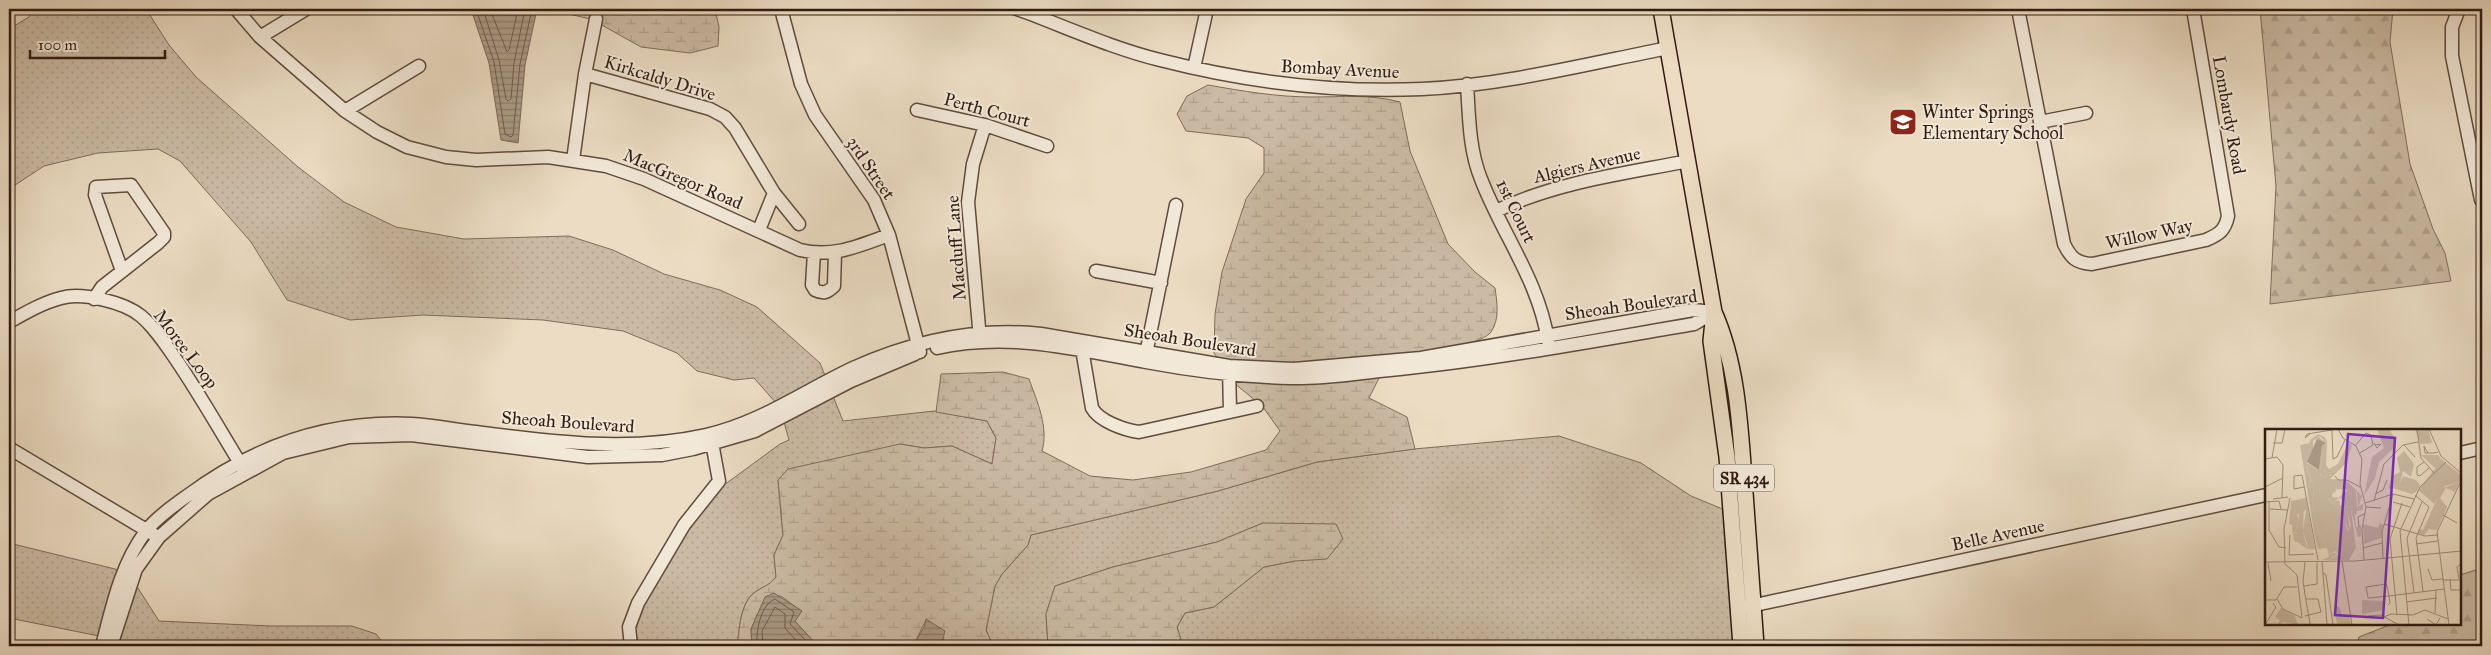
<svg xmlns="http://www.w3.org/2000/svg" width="2491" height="655" font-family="'IM FELL Great Primer',serif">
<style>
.grass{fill:url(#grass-dots);stroke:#7e6c5c}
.forest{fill:url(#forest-firs);stroke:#7e6c5c}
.wetland{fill:url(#wetland-marsh);stroke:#7e6c5c}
.water{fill:url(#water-rules);stroke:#7a6858}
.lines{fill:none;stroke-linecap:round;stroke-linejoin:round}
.shore{stroke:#6e5c4c;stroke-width:1}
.minor-casing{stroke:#5f4c3e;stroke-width:15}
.major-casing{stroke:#301c12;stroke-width:18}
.minor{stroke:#f2e8d8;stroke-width:12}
.major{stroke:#ebdcc3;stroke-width:15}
.labels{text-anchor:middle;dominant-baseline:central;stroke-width:4;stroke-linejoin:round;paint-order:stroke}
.shield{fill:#f2e8d8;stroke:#6a594d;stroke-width:1}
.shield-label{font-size:16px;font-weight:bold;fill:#301c12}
.street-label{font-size:18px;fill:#301c12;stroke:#f2e8d8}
.poi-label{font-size:18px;fill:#301c12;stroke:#f2e8d8;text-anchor:start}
.inset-road{fill:none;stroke:#a08f7c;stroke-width:1}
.view{fill:#7b2cbf;fill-opacity:0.15;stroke:#7b2cbf;stroke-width:2.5}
.inset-edge{fill:none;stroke:#301c12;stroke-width:2.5}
</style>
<defs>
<pattern id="grass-dots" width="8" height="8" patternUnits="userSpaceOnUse" patternTransform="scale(1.25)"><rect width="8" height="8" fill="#cbbba5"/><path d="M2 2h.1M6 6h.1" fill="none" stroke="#afa08d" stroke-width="1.8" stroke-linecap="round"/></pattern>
<pattern id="forest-firs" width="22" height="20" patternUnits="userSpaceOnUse" patternTransform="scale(1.25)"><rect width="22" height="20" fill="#cbbba5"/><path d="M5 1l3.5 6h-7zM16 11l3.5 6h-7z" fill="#afa08d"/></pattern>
<pattern id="wetland-marsh" width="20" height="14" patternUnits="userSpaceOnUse" patternTransform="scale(1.25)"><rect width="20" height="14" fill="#cbbba5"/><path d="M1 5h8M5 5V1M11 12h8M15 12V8" fill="none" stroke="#afa08d"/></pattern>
<pattern id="water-rules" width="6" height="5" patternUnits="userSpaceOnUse" patternTransform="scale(1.25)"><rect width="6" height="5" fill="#ab9b87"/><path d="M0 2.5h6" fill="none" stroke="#8c7e6d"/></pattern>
</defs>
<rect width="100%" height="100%" fill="#ebdcc3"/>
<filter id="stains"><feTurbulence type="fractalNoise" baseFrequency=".004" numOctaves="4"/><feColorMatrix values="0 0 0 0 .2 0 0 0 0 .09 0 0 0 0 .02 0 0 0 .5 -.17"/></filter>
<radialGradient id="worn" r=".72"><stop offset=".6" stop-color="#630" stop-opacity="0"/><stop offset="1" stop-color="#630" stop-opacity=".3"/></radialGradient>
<!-- grass -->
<path class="grass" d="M33 9H146L169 45 196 77 298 167 344 202 396 227 464 239 569 236 613 250 664 274 720 290 757 307 820 363 826 378 776 403 754 378 734 380 697 371 677 353 623 331 543 320 423 315 350 320 287 300 251 242 180 161 158 149 98 153 44 166 9 189V29L29 17Z
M833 396 843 421 934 411 987 421 996 438 992 464 952 446 924 448 900 444 778 480 783 535 774 555 776 577C767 588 764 585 754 593 741 602 738 632 738 646H636L635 628 643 604 688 527 720 488 780 444 789 440 784 422Z
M1559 436 1641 463 1691 496 1725 510 1731 585 1733 646H1183L1177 627 1185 613 1214 607 1264 567 1295 561 1263 523 1217 542 1113 567 1055 586 1046 614 1048 646H993L986 630 995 586 1002 574 1028 545 1031 535 1218 491 1317 462 1414 449Z
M9 543 119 570 99 636 9 618Z
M136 585 159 621 270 626H352L376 634 386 646H132L118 642Z"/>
<!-- forest -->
<path class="forest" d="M2260 9H2393L2390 42 2410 164 2433 229 2445 253 2451 281 2270 304 2276 186Z
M2482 568V646H2357L2359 637 2392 624H2460V575Z"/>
<!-- wetland -->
<path class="wetland" d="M548 9H715L719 27 718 46 690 53 641 47 600 24 602 15 592 14 590 19Z
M1208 85C1242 91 1277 97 1312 97 1342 97 1371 94 1400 102L1410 151 1448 244 1475 272 1495 288C1497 302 1500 319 1491 332 1475 354 1326 364 1295 364 1270 365 1244 362 1219 360L1214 353 1215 314 1222 272 1246 199 1264 173V148L1248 138 1186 131 1177 114 1187 96Z
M1003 372 1029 379C1037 401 1049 428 1042 451L1090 476 1133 480 1191 472 1266 450 1280 431 1263 407 1261 400 1256 401 1234 383 1233 380 1380 376 1369 398 1407 417 1415 449 1317 462 1218 491 1031 535 1028 545 1002 574 995 586 986 630 993 646H941L944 637 926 620 913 646H812L814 642 794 621 801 611 781 596 765 598 751 629 752 646H738C738 632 741 602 754 593 763 586 768 587 776 577L774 555 783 535 778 480 788 469 900 444 924 448 952 446 992 464 996 438 987 421 936 412 941 374Z
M1263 523 1336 524 1343 539 1327 559 1295 561 1264 567 1214 607 1185 613 1177 627 1183 646H1048L1046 614 1055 586 1113 567 1217 542Z"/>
<!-- water -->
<path class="water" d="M471 9H537L525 65 518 143 501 140 489 63Z
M774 593 802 611 795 621 814 642 812 646H752L751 629 765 597Z
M926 619 945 631 941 646H913L924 627Z"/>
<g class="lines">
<!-- shore -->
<path class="shore" d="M476 9 494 62 505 134 511 137 513 135 520 64 532 9
M483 9 499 60 506 99 508 101 511 99 514 63 525 9
M490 9 507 52 509 50 518 9
M757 646C756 632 760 605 775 599L794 612 790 624 807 642 808 646
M763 646 762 631 775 607 785 614V628L801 646"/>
<defs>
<path id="minor" d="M236 9 260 37 345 111 377 132 407 147 446 157 476 160 548 157 606 166 644 179 800 250C833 258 858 246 889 235
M781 9 801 84 815 115 874 200 889 235 920 352
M1017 9C1064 26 1111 48 1160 60 1246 82 1333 93 1422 89 1505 85 1587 64 1668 48
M2018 9 2064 244C2071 258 2076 263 2092 264L2206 240C2220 234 2225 230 2228 216L2193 9
M2459 9 2452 27V56L2481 200
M260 37 306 9
M1194 68 1207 9
M585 74 710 109 725 117 735 128 774 193 799 224
M1467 84C1469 115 1469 150 1481 179 1502 234 1539 281 1548 341
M917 110 985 125 1047 146
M345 111 419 66
M2040 122 2086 113
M573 160 585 74 596 19
M1496 211C1556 182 1623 174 1688 161
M759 230 774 193
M814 253 812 285 815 290C823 294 827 293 834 286L835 252
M1096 271 1161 283
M94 299 102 287 158 243 164 237V233L131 185 96 187 95 195 122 271
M9 322C25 313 42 303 61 298 82 292 124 302 141 316 155 328 166 345 177 361 200 395 221 432 243 468
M980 339 968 202 973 164 985 125
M937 348C1008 332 1076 349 1146 362 1194 371 1241 377 1291 378 1323 379 1357 373 1390 370 1492 360 1593 341 1694 324L1714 312
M1082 349 1092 408C1099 421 1124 430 1139 432L1257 406
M1145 359 1176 205
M1229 367 1230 412
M9 448 153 534
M2460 453 2482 448
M1746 607 2266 495
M102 646C112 607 121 564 146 531 156 518 173 506 187 496 254 446 328 420 412 424 434 425 455 430 476 432 554 442 629 452 706 435 760 423 804 391 853 368 913 341 975 327 1041 334L1229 366 1294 369 1421 358 1693 310 1714 312
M111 646 136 569 159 537 208 494 283 453 349 437 411 435 588 457 662 455 693 449 755 431 851 381 915 354
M631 646 629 627 638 603 684 525 719 481 711 437"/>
<path id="major" d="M1661 9 1714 312C1737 364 1740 423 1744 479 1748 535 1752 591 1756 646
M1714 312 1711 341 1727 457 1741 646"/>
</defs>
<!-- minor casing -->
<use href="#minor" class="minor-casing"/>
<!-- major casing -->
<use href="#major" class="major-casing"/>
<!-- minor -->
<use href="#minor" class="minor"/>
<!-- major -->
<use href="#major" class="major"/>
</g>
<!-- icons -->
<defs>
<symbol id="school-square" viewBox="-11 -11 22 22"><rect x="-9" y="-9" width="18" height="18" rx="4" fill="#8f2418" stroke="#f2e8d8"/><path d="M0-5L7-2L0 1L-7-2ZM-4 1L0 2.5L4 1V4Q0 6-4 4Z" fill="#fff"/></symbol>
</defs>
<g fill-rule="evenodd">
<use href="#school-square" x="1887" y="106" width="32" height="32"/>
</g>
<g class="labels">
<!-- shield labels -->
<rect class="shield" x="1714" y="464.5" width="60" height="27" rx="4"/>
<g class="shield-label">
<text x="1744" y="478">SR 434</text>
</g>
<!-- street labels -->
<g class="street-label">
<text transform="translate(1340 69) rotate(3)">Bombay Avenue</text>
<text transform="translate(660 78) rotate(17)">Kirkcaldy Drive</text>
<text transform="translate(987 110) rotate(15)">Perth Court</text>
<text transform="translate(2229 115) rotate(80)">Lombardy Road</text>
<text transform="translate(1587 165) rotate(-13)">Algiers Avenue</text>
<text transform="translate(871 168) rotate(56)">3rd Street</text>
<text transform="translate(683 179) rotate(23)">MacGregor Road</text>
<text transform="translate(1516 211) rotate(64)">1st Court</text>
<text transform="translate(2149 234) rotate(-12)">Willow Way</text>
<text transform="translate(956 248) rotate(-94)">Macduff Lane</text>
<text transform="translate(1631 305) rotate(-8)">Sheoah Boulevard</text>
<text transform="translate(1190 340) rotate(9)">Sheoah Boulevard</text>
<text transform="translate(186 349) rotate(53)">Moree Loop</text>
<text transform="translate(568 422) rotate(4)">Sheoah Boulevard</text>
<text transform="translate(1998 535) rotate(-12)">Belle Avenue</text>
</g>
<!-- poi labels -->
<g class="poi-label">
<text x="1922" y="112">Winter Springs<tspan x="1922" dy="21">Elementary School</tspan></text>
</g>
</g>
<!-- overview -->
<g transform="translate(2265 429)">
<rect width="196" height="196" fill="#ebdcc3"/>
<path d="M112 0H124L131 11 130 18 114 33 110 49 99 67 107 28 119 19ZM53 5 60 8 62 13 61 36 64 40 73 35 83 14 87 16 82 33 65 50 81 51 97 67 93 79 92 63 71 58V62L67 65V68L75 69 69 72 74 79 80 77 86 81 91 119 84 131H64L73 125 71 122 65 125 54 103 47 76 49 60 41 36 48 37 55 63V49L61 47H56L55 44 57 19 62 15 55 7 48 12V23L41 31 45 11ZM63 69 75 81 82 82 86 97 83 102 79 91 74 96ZM41 69 50 120H42L31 112 33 110 43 118 38 102 41 81 32 85 34 91 28 108 27 96 24 95 26 72Z" fill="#cbbba5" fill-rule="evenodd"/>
<path d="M150 0H163L167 14 155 15ZM177 31 196 46V49L194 54 179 57 186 45 171 53 164 59V70L153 61ZM97 171 118 172 119 181 97 185ZM69 175 75 179 77 187H84L86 196H72Z" fill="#cbbba5"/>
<path d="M53 7 62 15 57 21 55 46 61 48 55 49 56 63 52 59 48 38 41 37 49 60 47 76 54 103 65 125 74 123 64 131H57L64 128 62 119 53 120 50 109 35 16 45 14 44 29ZM51 11 61 14 57 17 54 41 42 34ZM139 22 149 35 146 48 138 42 135 54 123 60 127 47 135 43 132 29ZM156 26H173L177 31 175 37 170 39ZM182 42 186 43 184 50 169 75 164 70 163 60ZM70 56 91 63 92 78 98 75V81L92 82 90 88 91 98 96 96V107L93 108 86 81 80 77 74 79 69 72 74 71 75 77 80 74 74 68 83 61 73 60 67 68 72 61ZM62 69 75 81 82 82 85 103 79 91 75 100ZM39 76 38 102 42 119 33 110 31 114 28 109 34 91 33 82ZM115 94 118 96 116 109 99 115 98 95 113 99ZM16 179 30 187 33 196 19 193 12 196 15 192 10 188Z" fill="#cbbba5" fill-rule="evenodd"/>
<path d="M138 47 151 51 155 56 152 62 147 65 127 59 130 54H135ZM194 54 190 63 181 59 175 69 182 78 172 101 164 100 159 106 152 104 154 100 158 101 177 59Z" fill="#cbbba5"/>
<path d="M52 10 61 14 57 17 54 41 42 33Z" fill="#ab9b87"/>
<path class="inset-road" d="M67 0 68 30 72 28 80 11M73 0 78 9 91 17 97 30 95 55 101 78 97 100 99 131M152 0 156 29 169 44M164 0 176 27 197 45M45 5 40 9 42 5 67 1M8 14H17L20 0M109 14 112 19 116 15 110 16M139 16 150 28M90 17 101 4M95 24 108 16 106 6 101 4M163 24 159 17 160 24H169L173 23M7 29 12 0M0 30 12 28 18 36 17 69M159 33 152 38V46L155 47 164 39M70 47 73 51H82L95 58M0 58 18 49M39 58 29 60V47L37 46 53 131M110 65 118 61 122 51M150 66 164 78 151 109 158 162M8 70 23 68M4 72V101L14 118 21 119M109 72 119 35 138 16 153 13M0 73 14 72 16 80M128 73 145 78M100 74 128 65 149 70M101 78 116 79M5 80 23 81M178 86 192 94M119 95 160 107 172 106M94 98 93 88 99 85M25 106 24 126 49 125M151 115 173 112M98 119 117 114M118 129 117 103 128 65M57 132 62 196M77 132 87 196M0 133 90 132 197 122M40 133 38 153 45 195M3 134 6 152M163 140 167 151 178 150M58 144 61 146 68 196M185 150 186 161H197M194 150 192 138 197 134M178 151H197M39 157 52 155V133M149 164 142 109 157 73M12 170 18 180 37 189 32 146 20 135 19 100 25 69M0 171H11L19 158H32M141 173 172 169M123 176 125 174 124 167 122 156 121 155 101 158 103 169 124 167 179 160M170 184 171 161M132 186 125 110 137 74M40 187 56 183 53 170H41M103 187 116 186 134 196M119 188 126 185 148 186 160 181 183 190M162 190 171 196 175 189M0 196 11 178 8 174M144 196 135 102 155 58 181 33M184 196 172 103 197 50"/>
<path class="view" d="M83 5 130 9 118 189 70 186Z"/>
<rect width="196" height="196" class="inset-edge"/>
</g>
<!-- margin -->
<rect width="2491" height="655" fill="none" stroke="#ebdcc3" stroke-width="30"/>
<rect x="10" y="10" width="2471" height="635" fill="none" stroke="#301c12" stroke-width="2.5"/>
<rect x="15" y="15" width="2461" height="625" fill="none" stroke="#301c12"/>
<!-- scale -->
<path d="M30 50v8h135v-8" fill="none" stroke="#301c12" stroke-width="2.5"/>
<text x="38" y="50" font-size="15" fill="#301c12" stroke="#f2e8d8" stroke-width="4" paint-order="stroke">100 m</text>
<rect width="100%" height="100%" filter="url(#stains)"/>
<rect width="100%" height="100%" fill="url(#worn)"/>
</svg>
